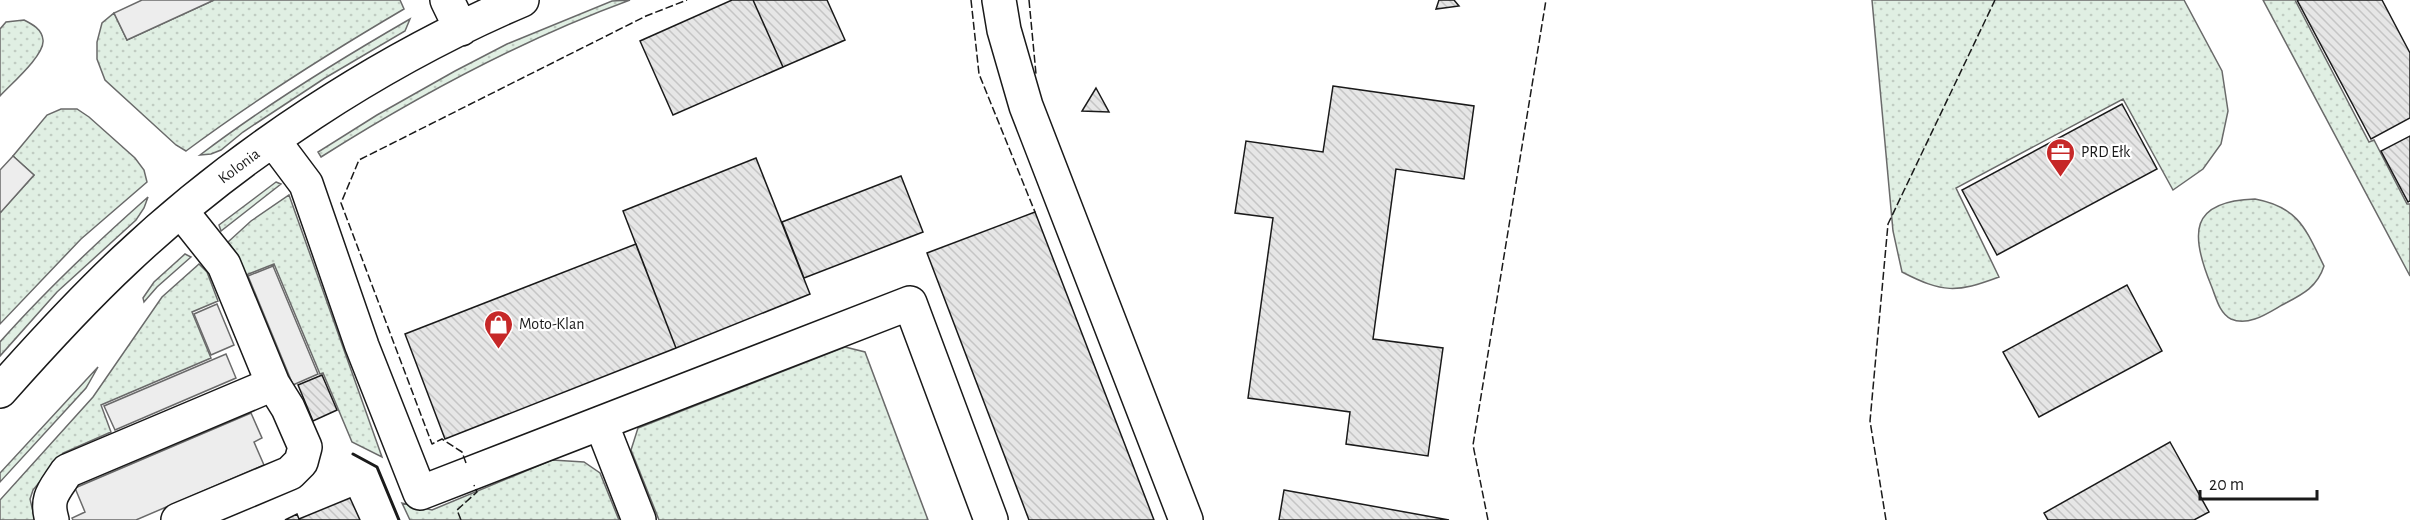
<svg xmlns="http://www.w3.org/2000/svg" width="2410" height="520" font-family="'Alegreya Sans',sans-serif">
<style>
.grass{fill:url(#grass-dots);stroke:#6a6a6a;stroke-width:1.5}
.parking{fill:#ededed;stroke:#6a6a6a;stroke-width:1.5}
.building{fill:url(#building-back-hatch);stroke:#1a1a1a;stroke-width:1.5}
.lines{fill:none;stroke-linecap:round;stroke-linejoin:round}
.minor-casing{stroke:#1a1a1a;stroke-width:36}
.minor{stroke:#fff;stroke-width:33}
.fence{stroke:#1a1a1a;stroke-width:1.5;stroke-dasharray:8 3;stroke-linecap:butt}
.wall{stroke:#1a1a1a;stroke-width:3}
.labels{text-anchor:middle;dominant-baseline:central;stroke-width:4.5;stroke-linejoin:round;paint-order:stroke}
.poi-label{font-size:16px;fill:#1a1a1a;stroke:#fff;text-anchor:start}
.street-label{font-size:16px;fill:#1a1a1a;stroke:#fff}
</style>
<defs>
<pattern id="grass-dots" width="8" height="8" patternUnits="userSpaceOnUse" patternTransform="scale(1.5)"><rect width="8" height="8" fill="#e0efe3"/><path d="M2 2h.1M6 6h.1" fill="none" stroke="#c0ccc2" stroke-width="1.8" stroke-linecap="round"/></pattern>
<pattern id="building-back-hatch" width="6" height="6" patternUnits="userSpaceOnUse" patternTransform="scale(1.5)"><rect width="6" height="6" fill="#e6e6e6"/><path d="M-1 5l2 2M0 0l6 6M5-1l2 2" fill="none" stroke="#c5c5c5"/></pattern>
</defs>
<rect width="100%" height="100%" fill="#fff"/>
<!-- grass -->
<path class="grass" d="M214 0H400L404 9C329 53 256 99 186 151L176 145 105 80 97 59V42L102 23 114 13 127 40Z
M630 0C521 40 419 95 321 157L318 152 377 115 455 71 507 44 612 1Z
M1872 0H2184L2222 71 2228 111 2221 144 2203 169 2173 190 2123 99 1956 188 1999 277C1956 293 1943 293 1902 272L1893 231Z
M2263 0H2295L2369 142 2374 140 2407 204H2410V276Z
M410 19 405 31 325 78 243 132 221 150 211 154 200 155C267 104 337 61 410 19Z
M24 20C32 24 42 29 43 40 45 55 11 84 0 96V29L6 22Z
M61 109H77L89 117 135 158 144 170 147 182 81 239 0 324V213L34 175 13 156 47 115Z
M276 182 281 184 221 231 219 225Z
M289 195 382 457 352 442 323 373 320 374 274 264 246 275 236 253 228 242 251 221Z
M148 197 144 208 136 220 57 292 0 356V342C46 290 96 243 148 197Z
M2255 199C2299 207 2306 230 2324 266 2317 288 2301 295 2282 305 2268 313 2248 327 2231 319 2219 313 2216 297 2211 285 2190 234 2189 201 2255 199Z
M185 254 191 257 157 287 144 302 143 298 154 282Z
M199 264 207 272 218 301 192 312 211 358 101 405 111 432 63 453 33 490 30 499 35 520H0V500L93 397 162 297Z
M845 347 865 352 928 520H659L631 450 638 428Z
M98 367 86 388 0 482V473Z
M552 460 584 462 600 473 619 520H410L402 503 432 510Z"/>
<!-- parking -->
<path class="parking" d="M142 0H214L127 40 114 13Z
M13 156 34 175 0 213V170Z
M273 266 318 374 293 385 248 276Z
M217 304 234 345 211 355 194 314Z
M226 354 236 378 115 430 104 406Z
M251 413 262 438 254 442 264 465 136 520H73L72 518 85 512 75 488Z"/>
<!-- building -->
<path class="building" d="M732 0H753L783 67 673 115 640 41Z
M753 0H827L845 40 783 67Z
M1439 0H1454L1459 6 1436 9Z
M2297 0H2382L2410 53V118L2371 139Z
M1333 86 1474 106 1464 179 1396 169 1373 339 1443 348 1428 456 1346 444 1350 412 1248 398 1273 218 1235 213 1246 141 1323 152Z
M1096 88 1109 112 1082 111Z
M2122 104 2157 169 1997 255 1962 190Z
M2410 136V201L2408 202 2381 151Z
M756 158 810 294 676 348 623 211Z
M901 176 923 232 804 278 782 222Z
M1035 212 1154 520H1029L927 253Z
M636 244 676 348 445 439 405 334Z
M2127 285 2162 351 2039 417 2003 352Z
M322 375 337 410 313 421 298 385Z
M2170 442 2209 512 2194 520H2048L2044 513Z
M1284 490 1449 520H1279Z
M350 498 360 520H285L297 514 299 519Z"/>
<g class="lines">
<defs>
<path id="minor" d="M447 0 461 29
M999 0 1004 30 1026 106 1186 520
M273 140 306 184 362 346 420 493 910 303 991 520
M0 391C40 346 81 301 125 260 236 155 381 60 522 0
M601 423 639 520
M52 520C45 497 55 490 67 471L273 384
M178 520 290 473 301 462 305 447 288 408 273 384 224 265 181 211"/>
</defs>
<!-- minor casing -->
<use href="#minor" class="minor-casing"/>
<!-- minor -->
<use href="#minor" class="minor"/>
<!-- fence -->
<path class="fence" d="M971 0 979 74 1035 212
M1029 0 1036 74
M466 463 462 452 442 439 432 444 341 203 359 160 646 16 687 0
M461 520 457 510 477 492 474 485
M1488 520 1473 445 1546 0
M1886 520 1870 421 1888 224 1995 0"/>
<!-- wall -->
<path class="wall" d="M353 454 377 467 399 520"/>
</g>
<!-- icons -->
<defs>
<symbol id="office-pin" viewBox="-11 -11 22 30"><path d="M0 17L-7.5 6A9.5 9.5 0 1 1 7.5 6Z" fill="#c62828" stroke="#fff"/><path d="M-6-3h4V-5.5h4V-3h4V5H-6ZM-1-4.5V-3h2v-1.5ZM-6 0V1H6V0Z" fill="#fff"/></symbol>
<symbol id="shop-pin" viewBox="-11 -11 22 30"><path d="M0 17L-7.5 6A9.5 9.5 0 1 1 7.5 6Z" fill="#c62828" stroke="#fff"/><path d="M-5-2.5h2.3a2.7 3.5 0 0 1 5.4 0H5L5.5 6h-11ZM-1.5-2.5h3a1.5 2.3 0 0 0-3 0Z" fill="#fff"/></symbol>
</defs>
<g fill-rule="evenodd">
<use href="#office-pin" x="2044" y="136" width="33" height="45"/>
<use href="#shop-pin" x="482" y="308" width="33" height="45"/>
</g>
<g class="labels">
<!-- poi labels -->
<g class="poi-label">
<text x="2081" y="152">PRD Ełk</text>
<text x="519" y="324">Moto-Klan</text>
</g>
<!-- street labels -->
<g class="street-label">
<text transform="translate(239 166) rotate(-37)">Kolonia</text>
</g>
</g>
<!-- scale -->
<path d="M2200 490v9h117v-9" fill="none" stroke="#1a1a1a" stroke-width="3"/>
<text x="2209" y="490" font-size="18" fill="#1a1a1a" stroke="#ffffff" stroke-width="4.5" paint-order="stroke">20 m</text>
</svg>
